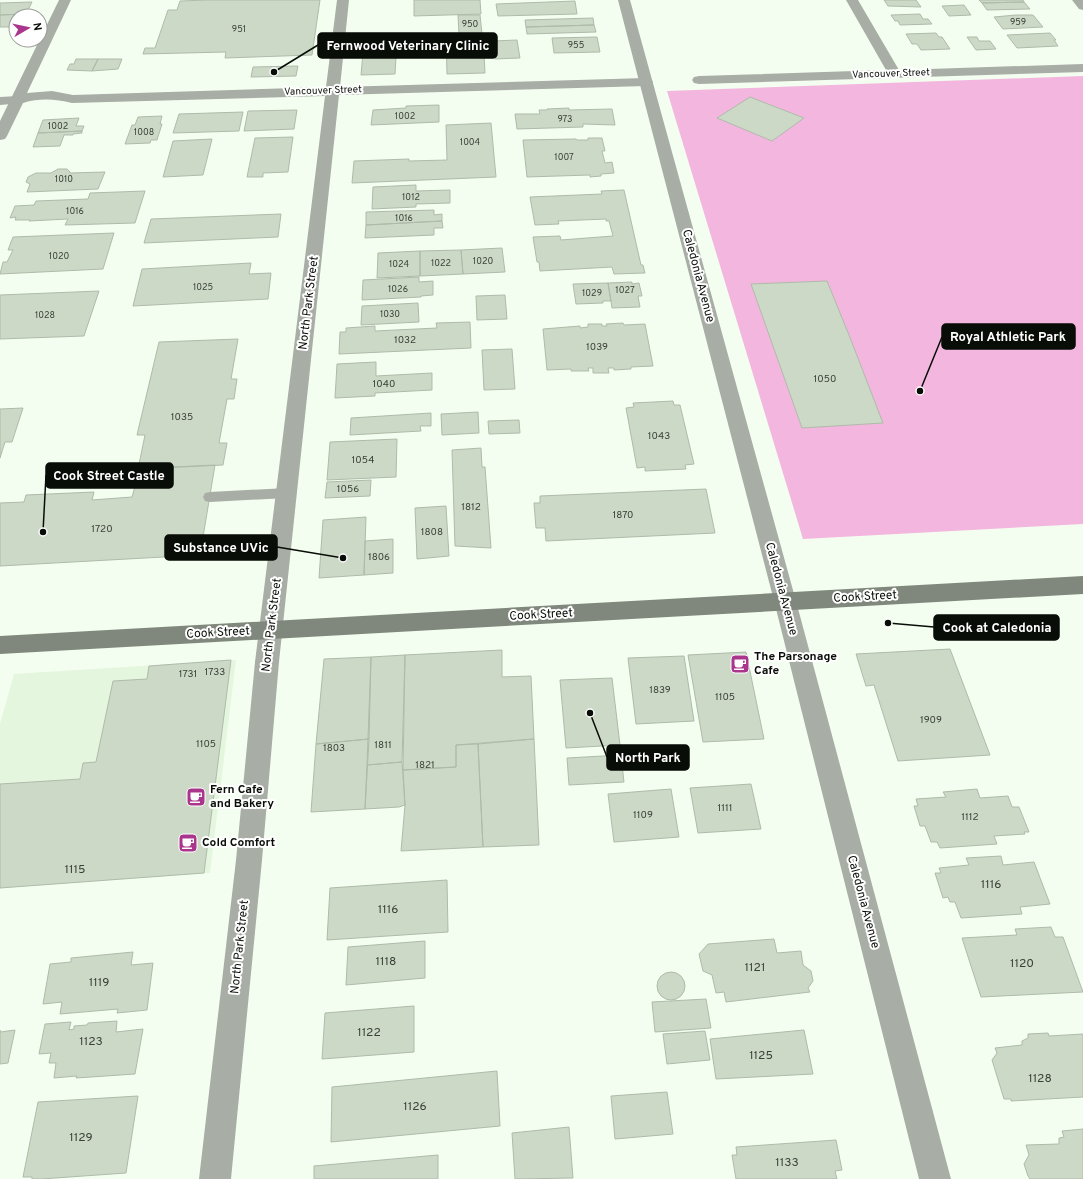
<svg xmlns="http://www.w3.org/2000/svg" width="1083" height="1179" font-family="Overpass,sans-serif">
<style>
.built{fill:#e4f6de}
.green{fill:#f3b6de}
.building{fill:#ccd9c7;stroke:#afbbaa}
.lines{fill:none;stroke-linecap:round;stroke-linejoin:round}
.service{fill:#a8ada6;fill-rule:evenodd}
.minor{fill:#a8ada6;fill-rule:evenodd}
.tertiary{fill:#a8ada6;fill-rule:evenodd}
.secondary{fill:#80887d;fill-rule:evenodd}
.labels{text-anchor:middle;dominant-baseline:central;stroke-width:4;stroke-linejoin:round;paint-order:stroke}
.far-number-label{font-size:9px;fill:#3a4037}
.far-street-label{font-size:10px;fill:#090d07;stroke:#fff}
.number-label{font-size:10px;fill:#3a4037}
.street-label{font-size:12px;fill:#090d07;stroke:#fff}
.poi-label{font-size:12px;font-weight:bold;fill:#090d07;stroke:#fff;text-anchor:start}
.near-number-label{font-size:12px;fill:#3a4037}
.leader{fill:none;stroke:#090d07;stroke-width:1.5}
.callout-dot{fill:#090d07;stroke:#fff;stroke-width:1.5}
.callout{fill:#090d07;stroke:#090d07;stroke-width:1.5}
.callout-label{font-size:13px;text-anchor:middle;font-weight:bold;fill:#fff}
</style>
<rect width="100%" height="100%" fill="#f4fef0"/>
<!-- built -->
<path class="built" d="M236 660 210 873 0 888V724L14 674Z"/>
<!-- green -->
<path class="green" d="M1083 76V524L803 539 667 91Z"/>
<!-- building -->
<path class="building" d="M207 0H320L312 55 225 58 226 52 143 54 145 48H155L168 10H177L180 1Z
M414 0H480L481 14 414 16Z
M884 0H916L921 7 888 6Z
M979 0H1023L1024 2 982 3Z
M575 1 577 14 498 16 496 4Z
M32 2 26 14 0 15V3Z
M1024 2 1030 9 987 10 982 3Z
M964 5 971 15 949 16 942 6Z
M26 14 25 16H16V27H0V15Z
M920 14 923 19H928L932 24 900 25 898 21H895L891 15Z
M458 15H480L482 34H459Z
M1016 15H1033L1043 27 1003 29 994 17Z
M593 18 594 25 526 27 525 20Z
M594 25 596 32 527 34 526 27Z
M936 33 939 37H942L950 49 921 50 917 44H912L906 34Z
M1050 33 1056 40H1054L1058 46 1017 48 1007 35Z
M483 35 485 73 447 74 446 36Z
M597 37 600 52 554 53 552 38Z
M967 37H977L979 41H990L996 49 976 50Z
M397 40 395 74 361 75 364 41Z
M517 40 520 58 495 59 493 41Z
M76 59H98L92 71 67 70 70 64H74Z
M98 59H122L118 69 92 71Z
M298 66 296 76 251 77 253 67Z
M750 97 804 118 772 141 717 118Z
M439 105V122L371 125 373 110 406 108V106Z
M569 108V110L612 109 615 125 583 124V127L517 129 515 114H540L539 110H547V109Z
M297 110 294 129 244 131 248 111Z
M243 112 239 131 173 133 179 114Z
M162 116 160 124H162L157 140H151L150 143 125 144 132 125H135L138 117Z
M79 118 76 126H84L82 131 38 133 43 120Z
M491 123 496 177 352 183 354 161 409 159V161L447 160 446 125Z
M82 131V133L73 134V135H64L60 146 33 147 38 133Z
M293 137 288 172 263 173V177H247L255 138Z
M588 138H602L605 151H602L605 163 612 162 614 173 601 174V176L590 177V175L527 177 523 140 576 139 577 140H588Z
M212 139 203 175 163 177 173 141Z
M58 169H67L70 172V173L105 172 98 189 27 192 30 184 26 182 28 177 36 173H51Z
M416 185V191L450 190V203L416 204V207L372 209 373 187Z
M624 190 641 265H643L645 273 614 274 612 267 540 271 539 262H537L533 237 560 236 561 240 613 236 609 221H606V219L558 221 559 224 535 225 530 197 602 194 601 191Z
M145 191 135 223 65 225 68 219 29 221 30 220H15L16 217 10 218 15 206 34 205 36 201 88 199 90 193Z
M434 210V215L442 214V221L366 225V212Z
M281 214 278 237 144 243 151 219Z
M442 221 443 228H434V235L365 238 366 225Z
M114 233 103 269 0 274 3 262H7L13 250H8L13 237Z
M502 248 505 272 463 274 461 250Z
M461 250 463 274 420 276V251Z
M420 251V276L377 278 378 253Z
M251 263 249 274 271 273 268 299 133 306 142 269Z
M419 277V282L433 281V295L421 296V297L362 300 363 280Z
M827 281 849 335 883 423 802 428 751 284Z
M632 282V284L639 283 642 296H638L640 307 612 308 608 283Z
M608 283 611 301H603V303L576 304 573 284Z
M99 291 84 336 0 339V295Z
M505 295 507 319 477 320 476 296Z
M418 303 419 322 361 325 362 306Z
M470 322 471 348 339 354 340 332H346V328L375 326V331L437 328 436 323Z
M623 323 624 325 645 324 653 366 631 367V369L614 370V368H608L609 373H593V368H588L589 371H571V369L547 370 543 329 580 326V328L588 327V324H602V326H607L606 324Z
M238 339 231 379H237L234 399H227L219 443H227L223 465 138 469 145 435H137L159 342Z
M512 349 515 389 484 390 482 350Z
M376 362V376L432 373V390L375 393V396L335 398 337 364Z
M673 401 674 405H680L694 464 685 465 686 469 645 471V467L637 468 626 408 634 407 633 403Z
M23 408 12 442H5L0 458V409Z
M478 412 479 433 442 435 441 414Z
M431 413V426H420L421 431 350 435 351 418Z
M519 420 520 433 489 434 488 421Z
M397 439 396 477 327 480 330 442Z
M481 448 482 467H485L491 548 455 546 452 450Z
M215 465 200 555 0 566V503L24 502 26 495 94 492 92 500 132 497 136 483 128 484 131 469Z
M371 480 370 496 325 498 327 482Z
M706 489 715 533 546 541 545 528H536L534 503H540V496Z
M446 506 449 556 417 559 415 508Z
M366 517 364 575 319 578 323 520Z
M393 539V573L364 575 365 541Z
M950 649 990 755 898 761 874 685 866 686 856 654Z
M502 650V677L531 676 534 739 456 745V767L403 770 405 655Z
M746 652 764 739 703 742 688 655Z
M405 655 402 762 367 765 371 657Z
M684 656 694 721 636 724 628 658Z
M371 657 369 739 316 744 324 659Z
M231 660 204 873 0 888V784L80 779 83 763 96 762 113 681 147 679 149 666Z
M612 678 620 745 566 748 560 680Z
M369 739 365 809 311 812 316 744Z
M534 739 539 845 483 847 478 744Z
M478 744 483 847 401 851 405 805 403 770 456 767V745Z
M621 755 624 782 569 785 567 758Z
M402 762 405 805 399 807 365 809 367 765Z
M751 784 761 829 698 833 690 788Z
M671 789 679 837 614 842 608 794Z
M977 789 980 798 1008 796 1012 807H1019L1029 832H1024L1025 834 994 836 997 844 940 848 937 842H931L925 826H920L914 806H918L916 799 946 797 943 792Z
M1001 856 1003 865 1034 862 1050 904 1020 907 1022 914 961 918 955 902H950L948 897 943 898 935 873H941L939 868 969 865 966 858Z
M447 880 448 932 327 940 330 888Z
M1051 927 1055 937H1063L1083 992 981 997 962 938 1017 935 1015 929Z
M774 939 777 953 801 951 803 965 811 971 813 981 808 988 810 992 726 1002 724 992 716 993 712 975 703 971 699 954 708 944Z
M425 941V978L346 985 348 947Z
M133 952 131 965 153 963 147 1010 117 1013 118 1009 60 1014 62 1002 43 1004 50 964 71 962V958Z
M657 986a14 14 0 1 1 28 0a14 14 0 1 1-28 0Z
M706 999 711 1028 655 1032 652 1002Z
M414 1006V1052L322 1059 325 1013Z
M117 1021 116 1032 143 1029 135 1074 76 1078 77 1076 54 1078 56 1063H49L51 1053 39 1054 45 1024 71 1022 69 1030 74 1029V1026L87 1025 88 1023Z
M0 1030V1032L15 1030 8 1063 0 1064Z
M804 1030 813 1074 716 1079 710 1039Z
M705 1031 710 1060 667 1064 663 1034Z
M1048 1033 1049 1036 1083 1034V1097L1011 1101V1099H1004L992 1060 997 1053 995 1048 1022 1045V1041L1028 1038V1034Z
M497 1071 500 1126 331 1142 332 1087Z
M667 1092 673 1134 615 1139 611 1096Z
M138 1096 126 1173 41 1179H32V1177H23L38 1102Z
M569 1127 573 1178 515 1179 512 1133Z
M1083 1129V1179H1030L1028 1176 1024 1164 1029 1155 1026 1145 1059 1144V1138L1064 1137 1062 1131Z
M836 1140 842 1170 835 1171 837 1179H736L732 1155H737L736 1147Z
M438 1155V1179H314V1166Z"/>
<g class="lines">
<!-- service -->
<path class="service" d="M287 488 292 489 294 493 292 497 287 498 210 502 205 501 203 497 205 493 210 492Z"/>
<!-- minor -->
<path class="minor" d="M59 0H71L27 93 52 91 73 95 326 87 337 0H349L340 87 646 78 651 79 653 82 651 85 646 86 339 95 279 662 262 860 231 1179H199L236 860 255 662 325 96 72 103C55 99 40 98 23 103L7 136 5 139 0 140V121Z
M846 0H858L899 70 1083 64V72L699 84 694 83 692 80 694 77 699 76 886 70Z
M1072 0H1083V10L1079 9Z
M785 592 793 595 796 601 951 1179H919L774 601 777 595Z"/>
<!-- tertiary -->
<path class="tertiary" d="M618 0H630L796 601 793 607 785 610 777 607 774 601Z
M18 96 23 97 25 100 23 103 0 105V97Z"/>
<!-- secondary -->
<path class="secondary" d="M1083 576V594L0 654V636Z"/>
</g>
<!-- icons -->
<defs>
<symbol id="cafe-square" viewBox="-11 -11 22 22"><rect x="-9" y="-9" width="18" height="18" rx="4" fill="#aa358c" stroke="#fff"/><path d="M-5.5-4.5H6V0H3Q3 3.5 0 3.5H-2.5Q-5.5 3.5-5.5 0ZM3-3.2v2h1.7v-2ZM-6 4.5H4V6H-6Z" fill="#fff"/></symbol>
</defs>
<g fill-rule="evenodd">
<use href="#cafe-square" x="729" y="653" width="22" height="22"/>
<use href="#cafe-square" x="185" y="786" width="22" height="22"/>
<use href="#cafe-square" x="177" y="832" width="22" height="22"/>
</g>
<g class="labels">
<!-- far-number labels -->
<g class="far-number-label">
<text x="1018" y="22">959</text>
<text x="470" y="24">950</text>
<text x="239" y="29">951</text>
<text x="576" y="45">955</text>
<text x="405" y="116">1002</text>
<text x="565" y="119">973</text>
<text x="58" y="126">1002</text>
<text x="144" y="132">1008</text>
<text x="470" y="142">1004</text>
<text x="564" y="157">1007</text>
<text x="64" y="179">1010</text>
<text x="411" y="197">1012</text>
<text x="75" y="211">1016</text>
<text x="404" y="218">1016</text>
<text x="59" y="256">1020</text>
<text x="483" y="261">1020</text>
<text x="441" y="263">1022</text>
<text x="399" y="264">1024</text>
<text x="203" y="287">1025</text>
<text x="398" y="289">1026</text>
<text x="625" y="290">1027</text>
<text x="592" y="293">1029</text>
<text x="390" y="314">1030</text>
<text x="45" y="315">1028</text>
</g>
<!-- far-street labels -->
<g class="far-street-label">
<text transform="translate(891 74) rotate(-2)">Vancouver Street</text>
<text transform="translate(323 91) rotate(-2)">Vancouver Street</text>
</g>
<!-- number labels -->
<g class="number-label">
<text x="405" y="340">1032</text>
<text x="597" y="347">1039</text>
<text x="825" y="379">1050</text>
<text x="384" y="384">1040</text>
<text x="182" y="417">1035</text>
<text x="659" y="436">1043</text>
<text x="363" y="460">1054</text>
<text x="348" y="489">1056</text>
<text x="471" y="507">1812</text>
<text x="623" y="515">1870</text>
<text x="102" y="529">1720</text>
<text x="432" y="532">1808</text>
<text x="379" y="557">1806</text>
<text x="215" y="672">1733</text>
<text x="188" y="674">1731</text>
<text x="660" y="690">1839</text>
<text x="725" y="697">1105</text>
<text x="931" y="720">1909</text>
<text x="206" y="744">1105</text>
<text x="383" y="745">1811</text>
<text x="334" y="748">1803</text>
<text x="425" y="765">1821</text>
<text x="725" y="808">1111</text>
<text x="643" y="815">1109</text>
<text x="970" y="817">1112</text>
</g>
<!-- street labels -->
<g class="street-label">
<text transform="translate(698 276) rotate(75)">Caledonia Avenue</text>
<text transform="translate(309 303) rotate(-83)">North Park Street</text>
<text transform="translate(781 589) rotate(75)">Caledonia Avenue</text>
<text transform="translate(865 597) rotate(-3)">Cook Street</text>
<text transform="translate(541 615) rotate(-3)">Cook Street</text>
<text transform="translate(272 625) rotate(-83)">North Park Street</text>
<text transform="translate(218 633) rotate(-3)">Cook Street</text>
<text transform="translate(863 902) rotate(75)">Caledonia Avenue</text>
<text transform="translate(240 947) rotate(-84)">North Park Street</text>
</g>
<!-- poi labels -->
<g class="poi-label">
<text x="754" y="657">The Parsonage<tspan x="754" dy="14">Cafe</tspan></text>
<text x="210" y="790">Fern Cafe<tspan x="210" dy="14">and Bakery</tspan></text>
<text x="202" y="843">Cold Comfort</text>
</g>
<!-- near-number labels -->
<g class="near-number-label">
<text x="75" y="870">1115</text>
<text x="991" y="885">1116</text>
<text x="388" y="910">1116</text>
<text x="386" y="962">1118</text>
<text x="1022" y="964">1120</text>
<text x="755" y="968">1121</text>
<text x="99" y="983">1119</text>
<text x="369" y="1033">1122</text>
<text x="91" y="1042">1123</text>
<text x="761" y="1056">1125</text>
<text x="1040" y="1079">1128</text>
<text x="415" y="1107">1126</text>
<text x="81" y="1138">1129</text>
<text x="787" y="1163">1133</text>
</g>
</g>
<!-- callouts -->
<path class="leader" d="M274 72L318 45M920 391L942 337M43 532L46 475M343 558L277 547M888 623L934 627M590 713L607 757"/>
<g class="callout-dot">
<circle cx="274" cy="72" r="4"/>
<circle cx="920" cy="391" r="4"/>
<circle cx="43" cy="532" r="4"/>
<circle cx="343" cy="558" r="4"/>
<circle cx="888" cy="623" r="4"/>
<circle cx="590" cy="713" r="4"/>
</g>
<g class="callout">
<rect x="318" y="33" width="179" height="25" rx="4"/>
<rect x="942" y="324" width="133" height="25" rx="4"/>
<rect x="46" y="463" width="127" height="25" rx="4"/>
<rect x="165" y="535" width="112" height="25" rx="4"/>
<rect x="934" y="615" width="125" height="25" rx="4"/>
<rect x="607" y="745" width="82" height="25" rx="4"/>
</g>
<g class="callout-label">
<text x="408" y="50">Fernwood Veterinary Clinic</text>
<text x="1008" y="341">Royal Athletic Park</text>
<text x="109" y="480">Cook Street Castle</text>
<text x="221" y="552">Substance UVic</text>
<text x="997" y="632">Cook at Caledonia</text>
<text x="648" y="762">North Park</text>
</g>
<!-- north arrow -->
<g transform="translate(28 28) rotate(81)"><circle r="19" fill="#ffffff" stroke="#9d9e9c"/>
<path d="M0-3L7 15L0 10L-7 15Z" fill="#aa358c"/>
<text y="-6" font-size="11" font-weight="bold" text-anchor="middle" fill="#090d07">N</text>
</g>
</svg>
